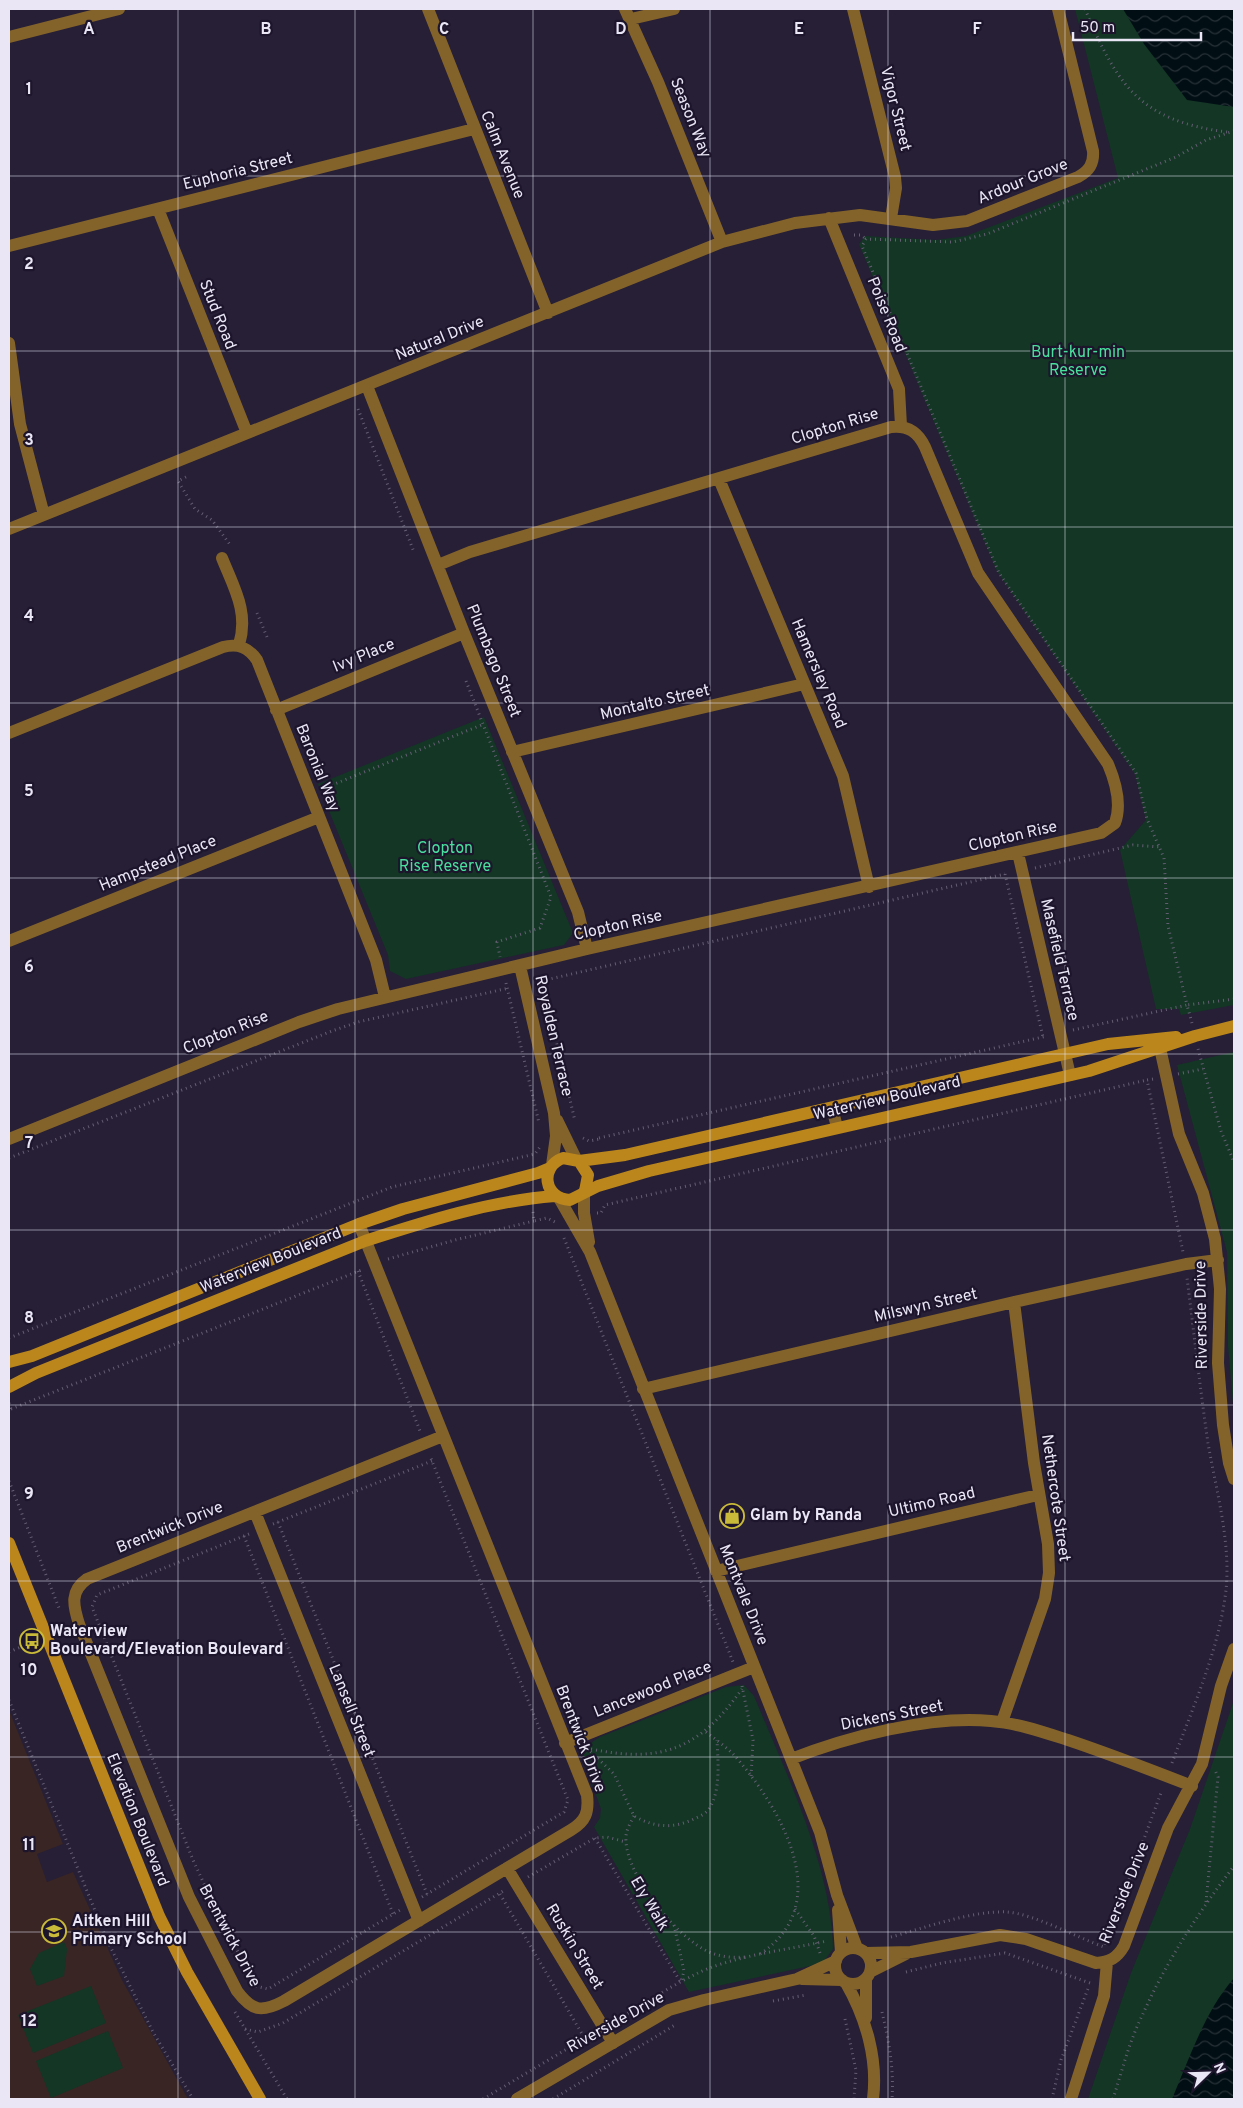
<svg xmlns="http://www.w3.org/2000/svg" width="1243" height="2108" font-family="Overpass,sans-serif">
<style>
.education{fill:#382524}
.green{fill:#133625}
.water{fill:url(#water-waves)}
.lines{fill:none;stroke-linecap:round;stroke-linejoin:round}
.path{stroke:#655e73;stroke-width:3;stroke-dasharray:1 4;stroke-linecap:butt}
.street{stroke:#84632a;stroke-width:12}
.secondary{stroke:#bb861c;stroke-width:12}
.grid{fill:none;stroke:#eae6f6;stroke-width:1;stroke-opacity:0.55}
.labels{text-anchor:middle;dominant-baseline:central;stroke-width:4.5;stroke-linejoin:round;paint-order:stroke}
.street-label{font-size:16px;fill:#eae6f6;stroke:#1d152b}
.park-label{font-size:16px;fill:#49e09d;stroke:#1d152b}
.poi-label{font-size:16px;font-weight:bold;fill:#eae6f6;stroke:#1d152b;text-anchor:start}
.grid-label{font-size:16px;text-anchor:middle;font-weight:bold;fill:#eae6f6;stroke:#1d152b;stroke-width:4.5;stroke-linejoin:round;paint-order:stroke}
</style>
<defs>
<pattern id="water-waves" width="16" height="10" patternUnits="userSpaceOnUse" patternTransform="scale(1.25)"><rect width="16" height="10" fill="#010e14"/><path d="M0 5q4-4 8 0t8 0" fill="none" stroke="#263137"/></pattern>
</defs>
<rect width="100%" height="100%" fill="#261f36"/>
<!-- education -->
<path class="education" d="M9 1710 63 1844 37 1854 47 1882 73 1872 122 1980 188 2099H9Z"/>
<!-- green -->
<path class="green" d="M1075 9H1234V1005L1181 1015 1179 1009H1156L1120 850 1146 820 1135 774 997 571 859 244 865 236 936 240 966 236 1118 178Z
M484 717 573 933 564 945 406 979 390 971 388 955 318 784Z
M1234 1052V1415L1228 1346 1227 1252 1177 1065Z
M744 1685 754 1696C785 1771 832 1867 833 1949L824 1961 810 1966 689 1992 594 1827 600 1818 601 1809 583 1759C585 1747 590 1743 600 1737L726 1687Z
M1234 1700V2099H1088L1131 1973 1190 1829Z
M64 1942 67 1949 64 1976 37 1986 30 1969 39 1953Z
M91 1986 106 2023 33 2053 18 2015Z
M108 2031 123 2068 51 2098 36 2061Z"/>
<!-- water -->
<path class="water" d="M1123 9H1234V107L1187 100 1144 44Z
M1234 1978V2099H1172C1189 2059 1205 2011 1234 1978Z"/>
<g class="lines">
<!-- path -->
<path class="path" d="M1085 9C1117 85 1140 121 1227 132
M854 235H861L866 239
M358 409 414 552
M186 477 178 481 195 509 212 520 231 546
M257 613 267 637
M466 681 551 897 540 928 497 942 500 957
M327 787 484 724
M1035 868 1133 845 1160 847
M1005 874 1043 1037
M542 980 575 1121
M537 982 1005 874
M506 983 539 1123
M1192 1023 1187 1005 1234 999
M1073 1030 1187 1005 1168 926 1164 858 1147 819 1136 773 999 573 862 246 866 239 953 242 987 234 1176 157 1206 140 1234 131
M1198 1049 1221 1131 1234 1162
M1178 1074 1203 1069
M1153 1079 1147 1080 1183 1252
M583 1138 589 1141 600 1139
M599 1138 1047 1036
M9 1158 332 1031 358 1022 509 988
M533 1212 534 1221 547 1218 555 1222
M597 1213H601L605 1205 618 1202 1147 1080
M564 1238 733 1662
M388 1259 455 1240 534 1221
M358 1271 420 1431
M9 1338 392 1187 535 1154 540 1147
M9 1403 11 1409 9 1411
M11 1409 364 1269
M9 1481 59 1608
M278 1522 427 1894
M273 1524 432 1461
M249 1534 97 1595 92 1607 193 1860 219 1916 256 1986 268 1989 400 1910
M244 1536 393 1914
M9 1652 30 1643 32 1648
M742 1686 753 1740 751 1777
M9 1700 107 1940 153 2032 193 2099
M706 1732C715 1739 725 1746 733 1754 779 1805 838 1903 760 1954
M587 1748 614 1774 634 1816C655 1828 674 1829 696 1818 701 1816 706 1813 709 1809 721 1791 718 1761 717 1740
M591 1749C663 1764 700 1748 742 1689
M1172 1763C1193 1707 1219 1650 1226 1590 1231 1542 1216 1490 1208 1443 1200 1388 1194 1333 1187 1278
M634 1816C630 1824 625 1831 626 1841 627 1876 677 1938 709 1952 721 1957 733 1958 746 1957
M595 1838 681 1983
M528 1877 595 1838 607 1837 626 1842
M500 1894 585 2039
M422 1897 564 1812 568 1800 430 1456
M1206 1902 1218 1777 1215 1770
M795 1909 814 1936 820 1953
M674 1925 684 1971 681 1982
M891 1937C924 1928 974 1910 1007 1912 1034 1914 1076 1937 1104 1947L1162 1790
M906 1972 942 1963 1005 1953 1090 1983
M773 2001 806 1995
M235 2012 287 2099
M882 2012C889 2042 894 2068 892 2099
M845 2019 856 2070 854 2099
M615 2021C641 2006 667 1988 694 1975 730 1956 787 1950 827 1941
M245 2029 258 2032 283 2023 505 1890
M483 2099 592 2034
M553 2099 675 2025
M1052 2099 1061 2060 1089 1986
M1113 2099C1122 2071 1129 2042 1142 2016 1166 1962 1198 1913 1234 1866"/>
<!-- street -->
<path class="street" d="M428 9 548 313
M625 9 658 82 722 242
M853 9 895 177 896 188 891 218
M631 19 674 9
M9 37 119 9
M158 209 247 433
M829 218 899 389 901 426
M9 246 474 129
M9 343 20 424 44 515
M367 386 464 633 578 912 587 949
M719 479 843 776 869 887
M9 529 722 242 795 223 860 215 933 225 967 221 1078 177C1089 171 1094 164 1093 151L1058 9
M222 558C234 588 249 612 239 645
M276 710 464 633
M9 733 223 647C238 643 248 647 257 660L376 960 385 997
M512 752 804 684
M1018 853 1070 1075
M9 941 319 817
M520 966 554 1113 556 1136 552 1165
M1158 1039 1179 1134 1203 1193 1215 1239 1220 1289 1218 1363 1223 1425 1229 1463 1234 1479
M832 1108 837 1127
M557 1120 576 1159
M9 1139 299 1022 338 1009 587 949 1101 833 1115 823C1122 804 1116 783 1108 764L978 573 925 447C918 432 908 425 891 427L470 552 438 565
M584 1192V1213L589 1242
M559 1198 590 1252 820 1832 837 1895 857 1948
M359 1224 587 1795C589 1812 586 1821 571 1830L284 2001C261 2013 252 2011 237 1991L189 1897 79 1624C73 1605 70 1591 87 1579L443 1436
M643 1389 1014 1302 1186 1264 1218 1260
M255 1512 419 1921
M716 1571 1038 1495
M1002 1722 1045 1599 1049 1573 1048 1544 1034 1463 1014 1302
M565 1743 754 1667
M791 1759C847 1737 930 1715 991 1721 1017 1723 1043 1732 1068 1740 1110 1754 1151 1770 1192 1786
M507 1868 613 2043
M838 1910 841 1952
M835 1966a18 18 0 1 1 36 0a18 18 0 1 1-36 0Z
M866 1953 911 1952 1000 1935 1026 1939 1096 1963C1110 1962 1117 1958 1124 1946L1168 1828 1202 1764 1221 1686 1234 1649
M870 1972 906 1954
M802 1979 842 1980
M846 1983C866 2018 878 2059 873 2099
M866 2018V1979
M517 2099 669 2010 704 2000 797 1979 836 1961
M1071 2099 1104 1996 1107 1962"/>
<!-- secondary -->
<path class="secondary" d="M579 1161 625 1155 1108 1044 1176 1037
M585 1191 588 1175 579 1161 563 1158C539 1167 544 1199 570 1200L598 1186 649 1171 1089 1071 1195 1036 1234 1026
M9 1362 32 1356 359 1224 403 1209 538 1173 550 1168
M9 1387 36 1373 365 1241C427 1221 490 1201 555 1196
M9 1543 159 1916 187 1972 260 2099"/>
</g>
<!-- grid -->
<path class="grid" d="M178 9V2099M355 9V2099M533 9V2099M710 9V2099M888 9V2099M1065 9V2099M9 176H1234M9 351H1234M9 527H1234M9 703H1234M9 878H1234M9 1054H1234M9 1230H1234M9 1405H1234M9 1581H1234M9 1757H1234M9 1932H1234"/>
<!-- icons -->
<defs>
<symbol id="shop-ring" viewBox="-11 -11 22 22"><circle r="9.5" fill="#1d152b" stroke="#caba39" stroke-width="1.5"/><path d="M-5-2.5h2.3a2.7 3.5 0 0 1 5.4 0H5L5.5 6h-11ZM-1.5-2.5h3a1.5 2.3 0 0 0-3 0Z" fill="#caba39"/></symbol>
<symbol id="bus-ring" viewBox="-11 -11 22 22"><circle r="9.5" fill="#1d152b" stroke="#caba39" stroke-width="1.5"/><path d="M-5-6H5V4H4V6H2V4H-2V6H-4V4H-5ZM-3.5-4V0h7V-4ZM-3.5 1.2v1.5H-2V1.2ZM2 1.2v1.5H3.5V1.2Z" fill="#caba39"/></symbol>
<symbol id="school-ring" viewBox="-11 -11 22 22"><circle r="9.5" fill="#1d152b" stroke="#caba39" stroke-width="1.5"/><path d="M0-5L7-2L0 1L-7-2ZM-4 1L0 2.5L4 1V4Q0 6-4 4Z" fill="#caba39"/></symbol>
</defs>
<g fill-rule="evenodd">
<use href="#shop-ring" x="718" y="1502" width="28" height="28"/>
<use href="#bus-ring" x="18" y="1627" width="28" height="28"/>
<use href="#school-ring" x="40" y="1917" width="28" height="28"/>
</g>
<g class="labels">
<!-- street labels -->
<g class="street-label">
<text transform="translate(895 109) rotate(76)">Vigor Street</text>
<text transform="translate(690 118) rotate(68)">Season Way</text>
<text transform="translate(502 155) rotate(68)">Calm Avenue</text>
<text transform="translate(238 172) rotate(-14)">Euphoria Street</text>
<text transform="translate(1023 182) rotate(-22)">Ardour Grove</text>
<text transform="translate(217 315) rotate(68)">Stud Road</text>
<text transform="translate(886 315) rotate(68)">Poise Road</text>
<text transform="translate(440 339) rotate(-22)">Natural Drive</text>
<text transform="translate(835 427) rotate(-17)">Clopton Rise</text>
<text transform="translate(364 656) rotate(-22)">Ivy Place</text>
<text transform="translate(493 661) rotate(68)">Plumbago Street</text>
<text transform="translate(818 674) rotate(67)">Hamersley Road</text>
<text transform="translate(655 703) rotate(-13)">Montalto Street</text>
<text transform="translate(317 768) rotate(68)">Baronial Way</text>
<text transform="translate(1013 837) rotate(-13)">Clopton Rise</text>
<text transform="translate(158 864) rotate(-22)">Hampstead Place</text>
<text transform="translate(618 926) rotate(-13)">Clopton Rise</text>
<text transform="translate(1059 960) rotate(77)">Masefield Terrace</text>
<text transform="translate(226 1033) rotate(-22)">Clopton Rise</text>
<text transform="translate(553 1036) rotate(77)">Royalden Terrace</text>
<text transform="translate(887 1099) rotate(-13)">Waterview Boulevard</text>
<text transform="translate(271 1261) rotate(-22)">Waterview Boulevard</text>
<text transform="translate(926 1306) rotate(-13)">Milswyn Street</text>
<text transform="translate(1202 1315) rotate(-91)">Riverside Drive</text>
<text transform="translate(1055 1498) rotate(82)">Nethercote Street</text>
<text transform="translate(932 1503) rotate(-13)">Ultimo Road</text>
<text transform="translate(170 1528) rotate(-22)">Brentwick Drive</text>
<text transform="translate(743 1595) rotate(68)">Montvale Drive</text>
<text transform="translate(653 1690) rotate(-22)">Lancewood Place</text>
<text transform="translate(351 1711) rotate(68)">Lansell Street</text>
<text transform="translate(892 1716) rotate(-11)">Dickens Street</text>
<text transform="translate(580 1739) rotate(69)">Brentwick Drive</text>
<text transform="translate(137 1820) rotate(68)">Elevation Boulevard</text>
<text transform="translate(1125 1893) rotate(-68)">Riverside Drive</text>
<text transform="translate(649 1904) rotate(59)">Ely Walk</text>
<text transform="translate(229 1936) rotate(62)">Brentwick Drive</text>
<text transform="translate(574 1947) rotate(59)">Ruskin Street</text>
<text transform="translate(616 2023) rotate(-29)">Riverside Drive</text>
</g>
<!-- park labels -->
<g class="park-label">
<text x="1078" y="353">Burt-kur-min<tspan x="1078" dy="18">Reserve</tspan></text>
<text x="445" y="849">Clopton<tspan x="445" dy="18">Rise Reserve</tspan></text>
</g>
<!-- poi labels -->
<g class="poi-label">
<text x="750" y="1516">Glam by Randa</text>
<text x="50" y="1632">Waterview<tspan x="50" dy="18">Boulevard/Elevation Boulevard</tspan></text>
<text x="72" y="1922">Aitken Hill<tspan x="72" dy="18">Primary School</tspan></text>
</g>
</g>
<g class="grid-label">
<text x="89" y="34">A</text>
<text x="266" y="34">B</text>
<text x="444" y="34">C</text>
<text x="621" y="34">D</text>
<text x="799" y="34">E</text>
<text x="977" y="34">F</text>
<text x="29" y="94">1</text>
<text x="29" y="269">2</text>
<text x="29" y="445">3</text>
<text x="29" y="621">4</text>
<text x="29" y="796">5</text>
<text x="29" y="972">6</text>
<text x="29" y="1148">7</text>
<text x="29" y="1323">8</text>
<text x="29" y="1499">9</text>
<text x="29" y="1675">10</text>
<text x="29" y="1850">11</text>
<text x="29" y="2026">12</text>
</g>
<!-- border -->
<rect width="1243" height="2108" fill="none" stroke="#eae6f6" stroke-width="20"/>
<!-- north arrow -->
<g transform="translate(1208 2073) rotate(67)" stroke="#1d152b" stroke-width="4" paint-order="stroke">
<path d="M0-4L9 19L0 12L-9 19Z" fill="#eae6f6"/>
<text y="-8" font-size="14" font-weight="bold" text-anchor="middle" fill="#eae6f6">N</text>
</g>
<!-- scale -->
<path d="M1073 32v8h128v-8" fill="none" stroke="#eae6f6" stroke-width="2.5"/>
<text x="1080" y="32" font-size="15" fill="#eae6f6" stroke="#1d152b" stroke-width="4" paint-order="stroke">50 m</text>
</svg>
